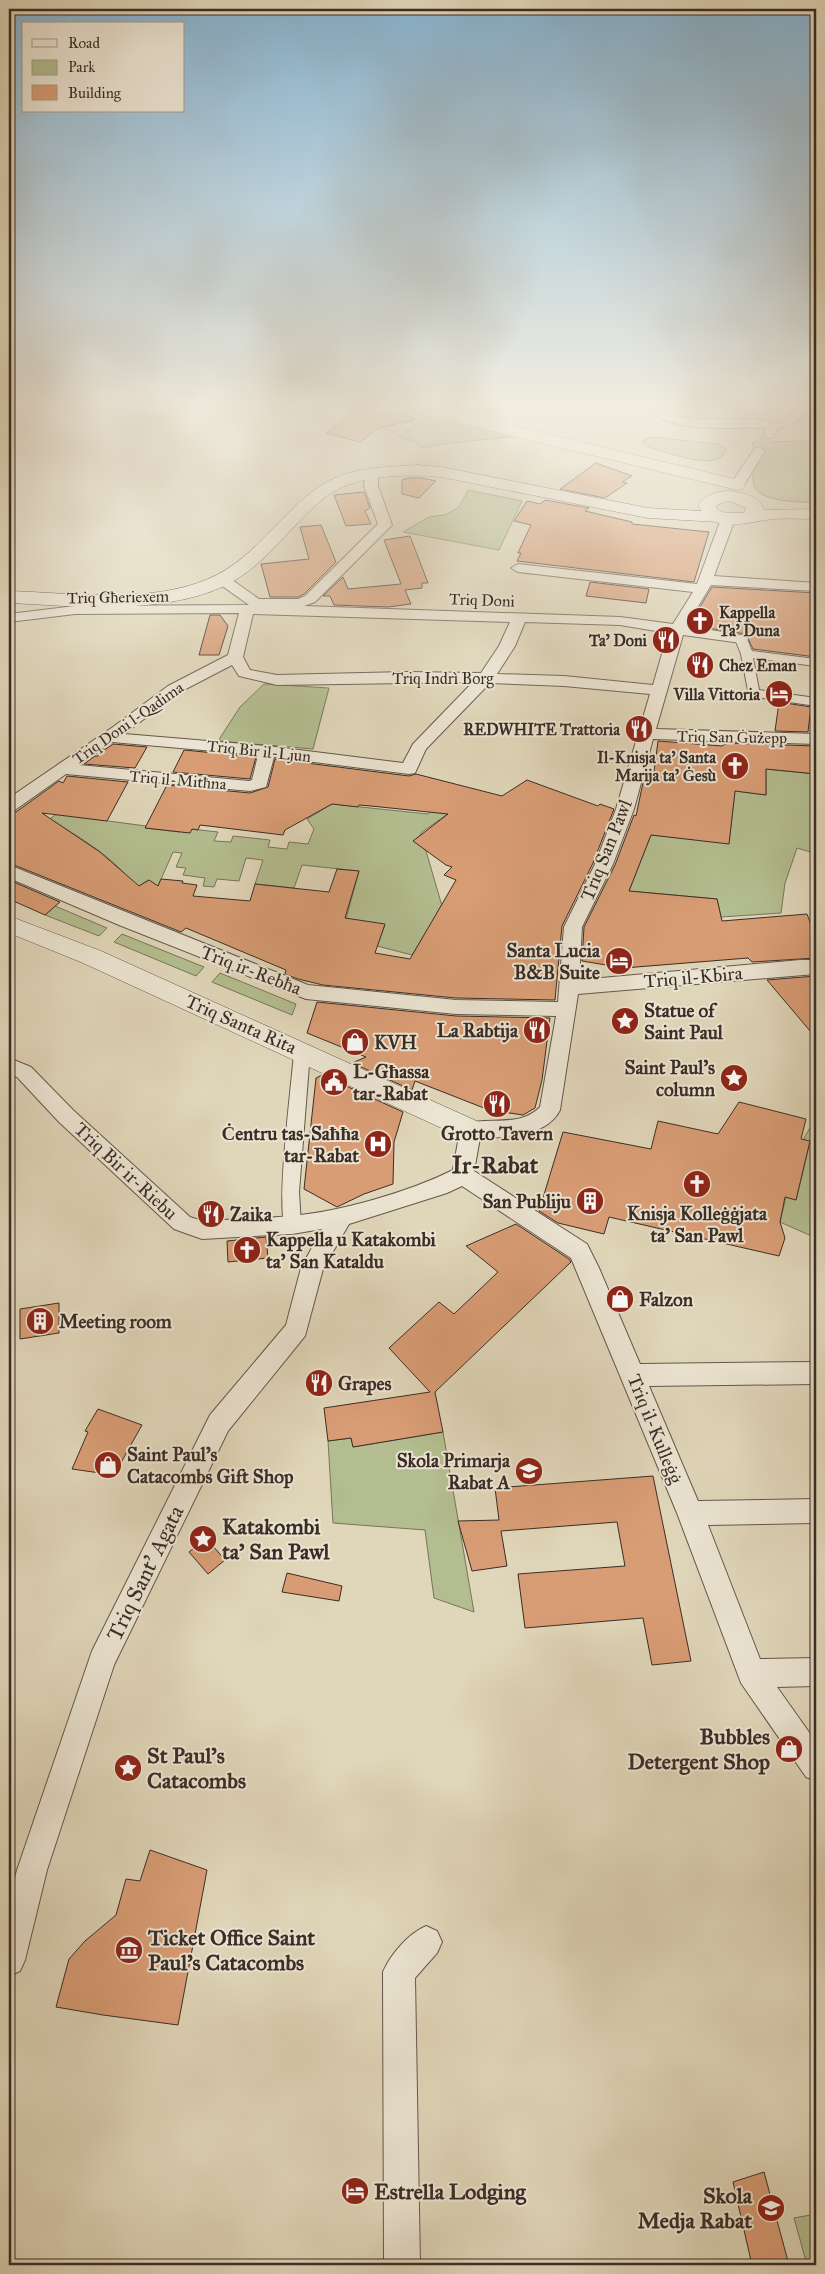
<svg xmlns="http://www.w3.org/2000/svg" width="825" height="2274" font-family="'IM FELL Great Primer',serif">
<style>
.green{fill:#b3bd8f;stroke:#76755b}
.building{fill:#d99d75;stroke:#3a2d27}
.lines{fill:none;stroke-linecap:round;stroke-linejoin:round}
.minor-tunnel{stroke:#bfb49c;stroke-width:14;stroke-dasharray:14 7;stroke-linecap:butt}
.pedestrian-casing{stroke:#64574c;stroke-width:2}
.minor-casing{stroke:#64574c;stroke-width:2}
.tertiary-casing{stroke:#64574c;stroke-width:1}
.secondary-casing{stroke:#3a2d27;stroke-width:1}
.pedestrian{fill:#ebe4d2;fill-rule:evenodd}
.minor{fill:#ebe4d2;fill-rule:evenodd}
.tertiary{fill:#ebe4d2;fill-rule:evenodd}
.secondary{fill:#ebe4d2;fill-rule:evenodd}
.labels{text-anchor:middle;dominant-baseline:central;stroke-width:4;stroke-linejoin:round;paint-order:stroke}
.far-street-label{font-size:16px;fill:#3a2d27;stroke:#ebe4d2}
.far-poi-label{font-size:16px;font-weight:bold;fill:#3a2d27;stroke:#ebe4d2;text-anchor:end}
.street-label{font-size:19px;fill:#3a2d27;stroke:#ebe4d2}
.poi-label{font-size:19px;font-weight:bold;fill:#3a2d27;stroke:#ebe4d2;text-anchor:start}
.near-poi-label{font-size:22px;font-weight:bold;fill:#3a2d27;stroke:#ebe4d2;text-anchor:start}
.near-street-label{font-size:22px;fill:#3a2d27;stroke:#ebe4d2}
.district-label{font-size:24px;font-weight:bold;fill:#3a2d27;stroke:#ebe4d2}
</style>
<rect width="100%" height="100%" fill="#e0d6b9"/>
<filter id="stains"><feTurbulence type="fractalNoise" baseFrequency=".004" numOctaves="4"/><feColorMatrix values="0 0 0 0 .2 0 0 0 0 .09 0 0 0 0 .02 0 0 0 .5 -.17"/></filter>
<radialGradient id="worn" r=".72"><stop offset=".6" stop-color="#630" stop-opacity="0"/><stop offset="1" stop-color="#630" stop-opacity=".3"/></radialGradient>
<!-- green -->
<path class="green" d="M428 415 494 432 519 436 450 443 422 448 413 441 398 437Z
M654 437 717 444 725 448 726 451C716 473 665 451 648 447L642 442 646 439Z
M816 441V503C798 501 751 504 753 478 753 469 759 460 762 452L754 450 752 442Z
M468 490 522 501 499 550 403 532 429 517 445 515 459 507Z
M264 684 329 688 313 749 218 741 240 707Z
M766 769 815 774 816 844 814 853 797 848 785 883 781 913 721 917 717 899 629 891 651 835 729 843 735 791 766 795Z
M332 804 428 814 431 811 449 813 422 832 418 840 426 851 442 906 412 955 377 946 385 925 346 919 359 871 302 865 294 888 255 884 263 860 246 858 239 881 217 879 214 887 203 886 205 878 183 875 186 868 176 867 182 853 173 852 158 886 148 880 136 888C115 857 81 839 50 819L56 814 146 826V828L180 832 182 828 218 832 214 841 231 842 233 836 270 840 268 847 287 849 289 842 308 844 314 829 307 819Z
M55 906 107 928 99 936 45 915Z
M122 934 204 967 196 976 114 942Z
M220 973 296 1004 292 1015 212 982Z
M816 1117V1238L780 1222 786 1197 796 1200 810 1142 803 1140Z
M443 1432 474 1612 434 1598 425 1530 333 1523 328 1441 351 1438 353 1447Z
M816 2214V2265H807L794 2218Z"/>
<!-- building -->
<path class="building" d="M358 410 413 417 414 420 379 428 360 442 326 433Z
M596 463 632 476 622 482 627 483 605 498 560 489Z
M409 478H421L436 481 419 498 402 494V480Z
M364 492 370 508 365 511 371 524 346 526 334 495Z
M545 500 589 508 585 511 632 522V524L709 532 694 582 517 561 521 553H518L531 525 514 521 527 501 540 504Z
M321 525 336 562 304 594 298 597H270L261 564 309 559 300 527Z
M410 536 428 583H422V588L405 590 411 604 388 607 334 605 330 596H323L343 577 348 589 401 584 384 540Z
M590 582 649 589 646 603 586 596Z
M712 587 816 593V657L753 649 746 634 689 625Z
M210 615H220L228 626 219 655H199Z
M779 702 811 707 808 732 775 731Z
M658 741 722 746 727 743 816 746V774L766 769V795L735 791 729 844 651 835 629 891 717 899 722 921 807 914 816 937V958L752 962 748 958 624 968 582 961 584 927 615 865 634 815 636 816 644 778 653 779Z
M113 744 147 747 135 768 84 764 95 756H98L100 753Z
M184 750 256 757 250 779 173 772Z
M275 759 409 776 416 774 502 796 527 780 598 806 600 804 614 809 593 863 562 926 555 1000 456 998 323 985 298 979 285 974 286 970 186 928 181 932 9 863V813L16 812 59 781 63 783 67 776 128 782 107 821 42 813 100 852 139 886 149 880 158 886 161 879 183 881 182 883 197 885 193 896 250 901 255 884 329 892 337 869 359 871 345 918 385 924 375 953 410 959 456 880 444 875 452 867 446 865 413 841 448 814 371 806 359 805 358 807 332 804 285 830 283 835 200 825 198 830 192 829 190 833 145 828 167 785 250 793 268 787Z
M9 880 60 902 45 915 9 899Z
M816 976V1038L767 980Z
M317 1002 456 1016 550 1018 542 1080 535 1108 523 1115 489 1110 415 1081 412 1090 352 1063 366 1057 307 1033Z
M322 1075 403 1112 394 1142 393 1184 364 1194 337 1207 304 1189 316 1078Z
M739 1102 806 1119 801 1139 810 1141 796 1200 785 1197 780 1222 785 1238 779 1256 609 1217 604 1234 558 1223 539 1211 563 1132 651 1149 658 1121 718 1134Z
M516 1224 569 1259 571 1262 435 1392 443 1432 353 1447 351 1438 328 1441 324 1408 430 1392 389 1348 439 1302 454 1314 498 1272 466 1246Z
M266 1237 268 1258 228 1262 227 1241Z
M59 1303V1333L20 1339V1309Z
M98 1409 142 1425 114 1475 72 1469 88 1432 85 1431Z
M653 1476 691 1661 652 1665 643 1618 525 1628 518 1574 625 1566 617 1522 501 1531 507 1566 472 1571 458 1521 499 1520 495 1488Z
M206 1538 225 1560 208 1574 189 1552Z
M287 1573 342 1586 339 1601 282 1592Z
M150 1850 207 1870 178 2025 103 2015 56 2007 69 1959 85 1941 116 1915 126 1879 140 1881Z
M764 2172 789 2265H752L733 2182Z"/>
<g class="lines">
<!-- minor-tunnel -->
<path class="minor-tunnel" d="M759 451 769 434"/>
<defs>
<path id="pedestrian" d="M807 402 816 404 795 422 773 430 768 427 789 418Z
M741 636 747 639 752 651 816 659V666L753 658 759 690 816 698V706L749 696 741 654 735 639Z
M302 1046 307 1048 310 1052 299 1192 301 1225 298 1230 292 1232 286 1230C275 1209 292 1083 294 1052L297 1048Z"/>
<path id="minor" d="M655 402H667L664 410C690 430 764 409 779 427L773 437 769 438 763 434 766 428H764C737 427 670 433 652 411Z
M759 447 765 451 742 488 737 489 732 488 730 485 755 448Z
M372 470 378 474V486L392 525 315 602 304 606 620 617 673 624 693 592 518 572 511 568 518 564 697 584 721 519 728 515 735 519 714 576 816 583V591L711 585 686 626 741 635 746 636 748 639 746 642 741 643 683 635 656 729 816 734V744L653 739 634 809 613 864 582 927 579 980 800 960H816V974L578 994 560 1110C546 1137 508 1137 480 1138L474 1171 587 1244 599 1268 640 1364 816 1362V1384L649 1386 698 1501 816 1499V1523L708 1525 760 1659 816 1658V1686L777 1687 816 1742V1781L806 1777 741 1683 677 1513 571 1258 462 1186 447 1193 349 1224 323 1269 305 1336 228 1431 114 1665 47 1870 25 1960 20 1971 9 1976V1901L17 1870 92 1651 210 1415 286 1325 301 1268 322 1229 292 1234 202 1239 174 1229 59 1122 17 1077 9 1074V1058L31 1067 73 1110 190 1217 202 1221C232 1219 261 1219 291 1216 339 1212 409 1192 453 1170L460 1130 464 1124C488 1116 520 1128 540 1107L556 1016 456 1014 306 999 119 925 9 878V865L308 985 456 1000 558 1002 564 927 595 864 616 809 650 694 564 686 490 683 426 749 415 773 409 774 274 757 266 787 250 791 66 774 15 810 9 811V798L113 727 168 686 228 655 239 613 75 614 9 622V614L75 606 249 605 218 583 216 580 223 576 228 577 259 599H298L305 596 378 524 364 486 366 474ZM253 614 510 622 499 646 481 673 406 672 277 675 250 670 243 657ZM525 622 620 625 668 633 653 685 564 676 497 674 515 646ZM232 665 239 676 277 685 473 682 413 744 403 763 267 746 124 734 180 692ZM112 742 258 755 252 780 249 781 79 765Z
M426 1926 437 1931 442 1942 437 1953 415 1978 420 2265H384L383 1972C391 1954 408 1934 426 1926Z"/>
<path id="tertiary" d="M385 402H414L743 481 745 485 743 489 737 490 392 407Z
M730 491C743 493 760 496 764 510L816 509V519C802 519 787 518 773 519 748 522 711 535 698 505 706 494 718 491 730 491ZM730 501 746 508 744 513H726L718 510 716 506 723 502Z
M9 916 101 951 481 1123 485 1130 481 1137 471 1141 461 1137 83 963 9 933Z"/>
<path id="secondary" d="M417 465 441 467 648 508 719 512 725 513 728 517 725 521 719 522 648 518 441 477C404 474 355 474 324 498 288 527 266 567 222 587 160 615 75 606 9 603V591C71 593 150 604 208 579 261 557 286 500 335 478 359 467 391 467 417 465Z"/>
</defs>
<!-- pedestrian casing -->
<use href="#pedestrian" class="pedestrian-casing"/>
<!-- minor casing -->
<use href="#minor" class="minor-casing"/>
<!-- tertiary casing -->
<use href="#tertiary" class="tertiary-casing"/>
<!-- secondary casing -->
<use href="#secondary" class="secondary-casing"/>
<!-- pedestrian -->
<use href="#pedestrian" class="pedestrian"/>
<!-- minor -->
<use href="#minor" class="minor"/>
<!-- tertiary -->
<use href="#tertiary" class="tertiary"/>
<!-- secondary -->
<use href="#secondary" class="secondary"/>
</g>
<!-- sky -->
<linearGradient id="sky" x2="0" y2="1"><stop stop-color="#87b5d4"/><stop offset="0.56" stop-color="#f1ede0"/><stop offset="1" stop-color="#f1ede0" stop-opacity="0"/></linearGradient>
<rect width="825" height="721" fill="url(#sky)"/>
<!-- icons -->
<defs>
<symbol id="church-disc" viewBox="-11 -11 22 22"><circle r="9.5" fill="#8f2418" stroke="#ebe4d2"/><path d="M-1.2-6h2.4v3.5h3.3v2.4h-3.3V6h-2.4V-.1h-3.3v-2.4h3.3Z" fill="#fff"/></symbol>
<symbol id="restaurant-disc" viewBox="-11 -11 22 22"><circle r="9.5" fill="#8f2418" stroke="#ebe4d2"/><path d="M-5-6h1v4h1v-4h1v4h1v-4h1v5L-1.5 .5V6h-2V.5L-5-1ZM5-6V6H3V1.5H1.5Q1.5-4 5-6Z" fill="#fff"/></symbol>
<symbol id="hotel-disc" viewBox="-11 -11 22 22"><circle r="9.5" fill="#8f2418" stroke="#ebe4d2"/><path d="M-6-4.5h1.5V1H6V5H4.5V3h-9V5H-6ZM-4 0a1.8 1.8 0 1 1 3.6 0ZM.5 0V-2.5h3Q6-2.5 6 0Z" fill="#fff"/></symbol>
<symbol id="sight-disc" viewBox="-11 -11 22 22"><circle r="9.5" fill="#8f2418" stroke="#ebe4d2"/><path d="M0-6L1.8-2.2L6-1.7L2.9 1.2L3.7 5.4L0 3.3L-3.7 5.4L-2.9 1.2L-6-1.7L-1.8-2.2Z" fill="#fff"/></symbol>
<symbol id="shop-disc" viewBox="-11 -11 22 22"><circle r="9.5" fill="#8f2418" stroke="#ebe4d2"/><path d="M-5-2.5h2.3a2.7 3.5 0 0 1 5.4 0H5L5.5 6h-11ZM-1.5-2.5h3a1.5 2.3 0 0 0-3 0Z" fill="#fff"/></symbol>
<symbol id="civic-disc" viewBox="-11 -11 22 22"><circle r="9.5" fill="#8f2418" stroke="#ebe4d2"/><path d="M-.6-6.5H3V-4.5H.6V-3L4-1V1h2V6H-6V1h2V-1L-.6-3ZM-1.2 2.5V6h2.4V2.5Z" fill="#fff"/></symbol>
<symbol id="hospital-disc" viewBox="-11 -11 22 22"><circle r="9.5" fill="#8f2418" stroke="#ebe4d2"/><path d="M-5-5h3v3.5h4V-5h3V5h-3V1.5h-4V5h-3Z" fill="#fff"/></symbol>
<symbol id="building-disc" viewBox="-11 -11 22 22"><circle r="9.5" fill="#8f2418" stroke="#ebe4d2"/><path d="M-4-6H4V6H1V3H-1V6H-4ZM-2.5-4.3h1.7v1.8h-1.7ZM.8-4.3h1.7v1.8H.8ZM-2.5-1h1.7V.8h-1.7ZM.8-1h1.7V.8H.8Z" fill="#fff"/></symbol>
<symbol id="school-disc" viewBox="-11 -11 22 22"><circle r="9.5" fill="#8f2418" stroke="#ebe4d2"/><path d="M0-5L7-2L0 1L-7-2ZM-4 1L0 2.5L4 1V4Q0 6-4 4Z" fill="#fff"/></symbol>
<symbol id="museum-disc" viewBox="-11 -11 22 22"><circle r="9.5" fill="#8f2418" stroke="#ebe4d2"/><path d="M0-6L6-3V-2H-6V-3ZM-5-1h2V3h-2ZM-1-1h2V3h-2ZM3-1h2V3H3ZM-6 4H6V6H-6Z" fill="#fff"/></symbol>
</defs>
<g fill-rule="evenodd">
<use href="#church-disc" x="684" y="605" width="32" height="32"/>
<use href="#restaurant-disc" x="650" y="624" width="32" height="32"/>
<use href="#restaurant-disc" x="684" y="649" width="32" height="32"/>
<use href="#hotel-disc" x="763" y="678" width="32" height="32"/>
<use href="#restaurant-disc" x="623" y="713" width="32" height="32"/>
<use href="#church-disc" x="719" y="750" width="32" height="32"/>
<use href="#hotel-disc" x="603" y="945" width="32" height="32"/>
<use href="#sight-disc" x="609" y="1005" width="32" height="32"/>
<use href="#restaurant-disc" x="521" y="1014" width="32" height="32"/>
<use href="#shop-disc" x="339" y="1026" width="32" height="32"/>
<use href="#sight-disc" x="718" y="1062" width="32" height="32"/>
<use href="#civic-disc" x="318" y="1066" width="32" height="32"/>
<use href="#restaurant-disc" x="481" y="1088" width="32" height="32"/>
<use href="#hospital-disc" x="362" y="1128" width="32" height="32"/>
<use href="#church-disc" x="681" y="1168" width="32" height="32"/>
<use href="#building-disc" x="574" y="1185" width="32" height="32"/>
<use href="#restaurant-disc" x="195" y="1198" width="32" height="32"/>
<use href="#church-disc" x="231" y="1234" width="32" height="32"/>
<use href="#shop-disc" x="604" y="1283" width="32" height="32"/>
<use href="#building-disc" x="24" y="1305" width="32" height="32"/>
<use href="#restaurant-disc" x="303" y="1367" width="32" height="32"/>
<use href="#shop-disc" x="92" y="1449" width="32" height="32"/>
<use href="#school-disc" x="513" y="1455" width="32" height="32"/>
<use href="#sight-disc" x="187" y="1523" width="32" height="32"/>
<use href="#shop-disc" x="773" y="1733" width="32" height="32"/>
<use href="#sight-disc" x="112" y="1752" width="32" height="32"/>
<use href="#museum-disc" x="113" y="1934" width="32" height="32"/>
<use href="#hotel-disc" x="339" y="2175" width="32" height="32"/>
<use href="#school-disc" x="755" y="2192" width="32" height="32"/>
</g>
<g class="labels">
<!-- far-street labels -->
<g class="far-street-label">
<text transform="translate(118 597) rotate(-1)">Triq Għeriexem</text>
<text transform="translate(482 600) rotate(2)">Triq Doni</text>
<text x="443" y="678">Triq Indrì Borg</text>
<text transform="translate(128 723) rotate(-35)">Triq Doni l-Qadima</text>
<text transform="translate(732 737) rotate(1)">Triq San Ġużepp</text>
<text transform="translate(259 751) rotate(6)">Triq Bir il-Ljun</text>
<text transform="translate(178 780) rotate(5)">Triq il-Mitħna</text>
</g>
<!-- far-poi labels -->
<g class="far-poi-label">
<text x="719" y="612" text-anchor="start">Kappella<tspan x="719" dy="18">Ta' Duna</tspan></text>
<text x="647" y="640">Ta’ Doni</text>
<text x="719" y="665" text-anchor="start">Chez Eman</text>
<text x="760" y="694">Villa Vittoria</text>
<text x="620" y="729">REDWHITE Trattoria</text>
<text x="716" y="757">Il-Knisja ta' Santa<tspan x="716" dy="18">Marija ta' Ġesù</tspan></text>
</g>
<!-- street labels -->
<g class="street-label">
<text transform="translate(606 850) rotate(-68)">Triq San Pawl</text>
<text transform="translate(251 970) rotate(21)">Triq ir-Rebħa</text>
<text transform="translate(693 977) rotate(-5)">Triq il-Kbira</text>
<text transform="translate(241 1024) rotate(24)">Triq Santa Rita</text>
<text transform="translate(126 1171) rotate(43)">Triq Bir ir-Riebu</text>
<text transform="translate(655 1429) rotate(68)">Triq il-Kulleġġ</text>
</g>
<!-- poi labels -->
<g class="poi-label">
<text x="600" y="950" text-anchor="end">Santa Lucia<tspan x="600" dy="22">B&amp;B Suite</tspan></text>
<text x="644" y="1010">Statue of<tspan x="644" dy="22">Saint Paul</tspan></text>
<text x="518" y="1030" text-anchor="end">La Rabtija</text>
<text x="374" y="1042">KVH</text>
<text x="715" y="1067" text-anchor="end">Saint Paul's<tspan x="715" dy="22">column</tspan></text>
<text x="353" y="1071">L-Għassa<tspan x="353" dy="22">tar-Rabat</tspan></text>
<text x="359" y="1133" text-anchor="end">Ċentru tas-Saħħa<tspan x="359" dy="22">tar-Rabat</tspan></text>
<text x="497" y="1133" text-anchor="middle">Grotto Tavern</text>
<text x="571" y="1201" text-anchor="end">San Publiju</text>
<text x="697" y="1213" text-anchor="middle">Knisja Kolleġġjata<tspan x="697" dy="22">ta' San Pawl</tspan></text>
<text x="230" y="1214">Zaika</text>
<text x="266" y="1239">Kappella u Katakombi<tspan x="266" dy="22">ta' San Kataldu</tspan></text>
<text x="639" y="1299">Falzon</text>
<text x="59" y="1321">Meeting room</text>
<text x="338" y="1383">Grapes</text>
<text x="127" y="1454">Saint Paul's<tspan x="127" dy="22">Catacombs Gift Shop</tspan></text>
<text x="510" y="1460" text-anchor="end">Skola Primarja<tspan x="510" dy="22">Rabat A</tspan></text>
</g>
<!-- near-poi labels -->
<g class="near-poi-label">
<text x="222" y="1526">Katakombi<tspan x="222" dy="25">ta' San Pawl</tspan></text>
<text x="770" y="1736" text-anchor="end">Bubbles<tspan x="770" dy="25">Detergent Shop</tspan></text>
<text x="147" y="1755">St Paul's<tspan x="147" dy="25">Catacombs</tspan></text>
<text x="148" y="1937">Ticket Office Saint<tspan x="148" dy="25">Paul's Catacombs</tspan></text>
<text x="374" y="2191">Estrella Lodging</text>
<text x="752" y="2195" text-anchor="end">Skola<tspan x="752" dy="25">Medja Rabat</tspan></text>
</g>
<!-- near-street labels -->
<g class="near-street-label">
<text transform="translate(145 1573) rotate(-64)">Triq Sant' Agata</text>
</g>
<!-- district labels -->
<g class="district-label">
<text x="495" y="1165">Ir-Rabat</text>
</g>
</g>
<!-- margin -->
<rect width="825" height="2274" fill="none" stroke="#e0d6b9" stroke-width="30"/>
<rect x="10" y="10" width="805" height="2254" fill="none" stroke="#3a2d27" stroke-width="2.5"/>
<rect x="15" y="15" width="795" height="2244" fill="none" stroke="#3a2d27"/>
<!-- legend -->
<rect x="22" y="22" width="162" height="90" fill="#ebe4d2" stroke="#a49b8e"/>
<rect x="32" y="39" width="25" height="8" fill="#ebe4d2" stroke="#a49b8e"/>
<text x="68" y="48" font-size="15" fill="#3a2d27">Road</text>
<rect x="32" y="60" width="25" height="15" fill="#b3bd8f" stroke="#a49b8e"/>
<text x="68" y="72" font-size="15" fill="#3a2d27">Park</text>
<rect x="32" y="85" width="25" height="15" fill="#d99d75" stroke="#a49b8e"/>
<text x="68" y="98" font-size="15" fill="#3a2d27">Building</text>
<rect width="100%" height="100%" filter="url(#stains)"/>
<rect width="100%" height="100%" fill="url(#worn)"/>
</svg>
